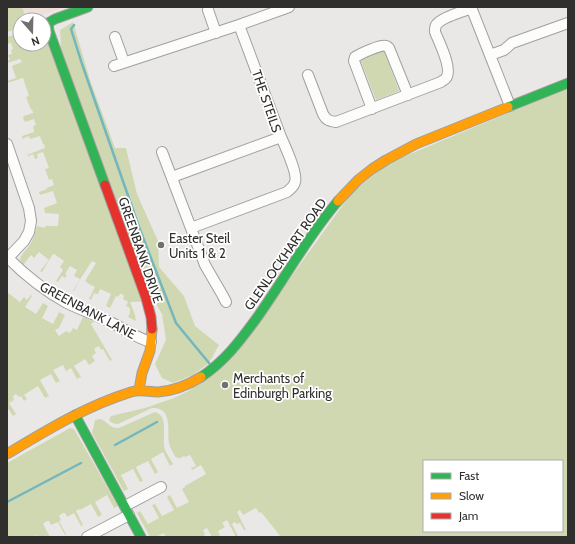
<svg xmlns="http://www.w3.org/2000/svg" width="575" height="544" font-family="Cabin,sans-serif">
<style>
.education{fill:#eee0d9}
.green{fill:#d0d8b2;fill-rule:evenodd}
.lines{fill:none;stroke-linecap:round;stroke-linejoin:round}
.stream{stroke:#73b6bd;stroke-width:2.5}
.street-casing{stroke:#a1a09e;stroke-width:12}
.fast-casing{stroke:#a1a09e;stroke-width:11}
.slow-casing{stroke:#a1a09e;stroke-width:11}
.jam-casing{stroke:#a1a09e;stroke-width:11}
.street{stroke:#fcfcfb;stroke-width:10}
.fast{stroke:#30b455;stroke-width:9}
.slow{stroke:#ff9f0a;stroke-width:9}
.jam{stroke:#e5322d;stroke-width:9}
.poi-dot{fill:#71706e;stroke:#fff;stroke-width:1.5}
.labels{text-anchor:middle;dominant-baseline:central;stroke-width:3.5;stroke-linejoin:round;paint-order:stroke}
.street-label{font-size:13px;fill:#302f2d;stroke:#fff}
.poi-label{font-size:13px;fill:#302f2d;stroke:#fff;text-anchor:start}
</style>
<rect width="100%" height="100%" fill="#eae8e6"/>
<!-- education -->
<path class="education" d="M22 7H64L29 20H27Z"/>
<!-- green -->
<path class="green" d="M7 7H22L27 20H20V28L7 32Z
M73 22 90 80 115 148H126L137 194 158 241 159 267 184 296 195 326 219 345 209 363 193 375 173 383 162 378 155 364 166 340 162 314 154 301 130 302 135 315 136 321 128 317 130 313V308L126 306 128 302 123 299 124 296 122 294H120L118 297 116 296 110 308 106 306 111 294 100 289 98 294 94 293 91 300 89 299 95 287 87 283V282L85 281 96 263 92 261 79 281 74 291H73L80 279 74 276 77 270 70 266 65 274 67 275 65 278 62 276 58 282 56 281 63 270 60 267 64 261 54 254H53L42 272 40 271 49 260 39 252 34 258 31 255 23 265 20 260C21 253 28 249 31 243 34 237 35 232 37 226L45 228V226H58L59 214 45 213 44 208 57 203 53 191 40 195 39 192 47 189 46 188 54 185 52 179 49 180 45 169 49 168 43 152 37 154 38 158 35 159 33 154 28 156 27 155 45 148 44 144H43L40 136 30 139 29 136 22 139V136L34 132 33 126 36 125 34 119 25 122 23 118 24 116 33 113 32 109 31 110 26 97 29 96 23 78 7 83V81L16 78 12 66 22 62 20 59 7 63V61L10 60 8 55 12 54 11 50 13 49 11 43 7 44V37L20 33V44H44V33L61 47 60 30Z
M384 51 399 91 376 100 360 59Z
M568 88V537H285L283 536 281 537 261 512 259 513 256 508 243 515 240 510 237 512 246 530H244L240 523 237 524 235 522 232 524 238 536 236 537 227 520 222 523 225 527 218 531 220 536 219 537H212L207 528 203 530 205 534 204 535 205 537 207 536V537H165L164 533 156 537H150L137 513 140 511 148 524 159 518 152 505 155 504 162 516 174 510 167 497 170 495 177 508 189 502 182 489 185 487V486L206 474 201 465 192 470 191 468 196 466 190 455 185 457 184 456 179 459 178 457 176 458C173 453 170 448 169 443 167 430 173 407 152 408L118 424C114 424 112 423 109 420L111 416 145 408 174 398 192 389 262 317 353 191 391 162ZM424 461H562V531H424Z
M7 292 20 302 24 297 27 300 31 295 32 296 25 307 36 314 43 303 48 306 42 318 53 324 59 312 65 315 59 328 55 330 59 336 66 331 70 333 73 328 77 330 83 317 94 322 91 324 112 360 110 361 103 349 101 350 99 346 94 349 96 353 92 356 95 361 89 365 85 359 74 366 81 377 77 379 71 368 66 371 63 365 53 370 60 381 56 383 51 374 40 380 49 396 45 398 38 386 24 395 27 399 24 401 21 396 19 397 16 394 13 396 14 400 9 403 16 414 13 416 7 407Z
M155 412C170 416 161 438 165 450 167 455 171 459 173 464L170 466 163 452 151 459 158 472 155 474 148 461 136 467 143 481 140 482 133 469 121 475 128 489 124 491 92 433 95 420 101 419C109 423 109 428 119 428Z
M70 428 74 429 118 506 114 508 107 495 95 502 102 515 98 517 91 504 80 510 79 509 76 511 83 525 81 526 74 513 67 517 65 513H63L60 515 59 516 61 520 59 521 66 534 65 535 58 522 51 525 49 521H47L44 523 43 524 50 537H38L37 535 34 537H7V463Z"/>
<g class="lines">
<!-- stream -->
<path class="stream" d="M74 25 71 29 82 64 139 227 176 323 209 363
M115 445 157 422
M7 502 81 463"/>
<defs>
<path id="street" d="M471 7 510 106
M208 10 216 33
M115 37 124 62
M490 55 504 50 512 43 568 23
M114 66 239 25 289 7
M308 75 323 114C326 120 329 121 336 122L441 82C443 80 445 80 446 78 453 69 439 42 435 32 435 28 435 25 438 23 443 17 464 11 472 8
M372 109 354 61 355 57C360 54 381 44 386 46 387 46 388 47 389 48L408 95
M7 144 29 208 31 221 29 232 24 241 7 259
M162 152 205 265 223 296 226 302
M172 177 281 137 239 25
M191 228 287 192C290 189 294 187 295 182 298 174 285 146 281 137
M8 258C26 276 45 291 67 303 81 310 96 315 110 322 123 328 136 338 151 342
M125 506 161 487
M87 537 129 515"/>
<path id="fast" d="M88 7 55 19 48 23 49 31 105 185
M508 107 568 83
M201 377C224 362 240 341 256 319 284 280 307 237 338 201
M75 415 141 537"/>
<path id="slow" d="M338 201 358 180 372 169 386 160 416 144 508 107
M139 390 142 373 150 351 152 329
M7 454C47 430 86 406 131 392 141 389 148 392 158 392 173 391 188 385 201 377"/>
<path id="jam" d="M105 185 146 298 151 317 152 329"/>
</defs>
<!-- street casing -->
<use href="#street" class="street-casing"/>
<!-- fast casing -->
<use href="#fast" class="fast-casing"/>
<!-- slow casing -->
<use href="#slow" class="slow-casing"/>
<!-- jam casing -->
<use href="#jam" class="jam-casing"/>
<!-- street -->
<use href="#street" class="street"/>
<!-- fast -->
<use href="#fast" class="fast"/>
<!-- slow -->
<use href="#slow" class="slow"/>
<!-- jam -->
<use href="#jam" class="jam"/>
</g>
<!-- markers -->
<g class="poi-dot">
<circle cx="161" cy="245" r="4"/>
<circle cx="225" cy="385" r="4"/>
</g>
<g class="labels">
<!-- street labels -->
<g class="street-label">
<text transform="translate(267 101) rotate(71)">THE STEILS</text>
<text transform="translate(141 250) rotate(71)">GREENBANK DRIVE</text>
<text transform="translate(285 254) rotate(-55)">GLENLOCKHART ROAD</text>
<text transform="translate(88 310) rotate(28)">GREENBANK LANE</text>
</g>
<!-- poi labels -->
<g class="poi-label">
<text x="169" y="238">Easter Steil<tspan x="169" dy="15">Units 1 &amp; 2</tspan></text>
<text x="233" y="378">Merchants of<tspan x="233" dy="15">Edinburgh Parking</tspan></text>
</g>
</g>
<!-- border -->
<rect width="575" height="544" fill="none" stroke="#302f2d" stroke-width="16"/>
<!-- legend -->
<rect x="423" y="460" width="140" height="72" fill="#ffffff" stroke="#acacab"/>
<rect x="431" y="473" width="20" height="6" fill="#30b455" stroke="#acacab"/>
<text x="459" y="480" font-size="12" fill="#302f2d">Fast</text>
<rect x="431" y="493" width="20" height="6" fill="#ff9f0a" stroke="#acacab"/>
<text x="459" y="500" font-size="12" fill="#302f2d">Slow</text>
<rect x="431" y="513" width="20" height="6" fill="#e5322d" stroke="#acacab"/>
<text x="459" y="520" font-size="12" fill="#302f2d">Jam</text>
<!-- north arrow -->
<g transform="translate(32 32) rotate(160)"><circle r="19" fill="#ffffff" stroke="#acacab"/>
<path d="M0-3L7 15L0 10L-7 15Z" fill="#71706e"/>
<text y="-6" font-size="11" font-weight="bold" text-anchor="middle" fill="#302f2d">N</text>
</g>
</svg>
